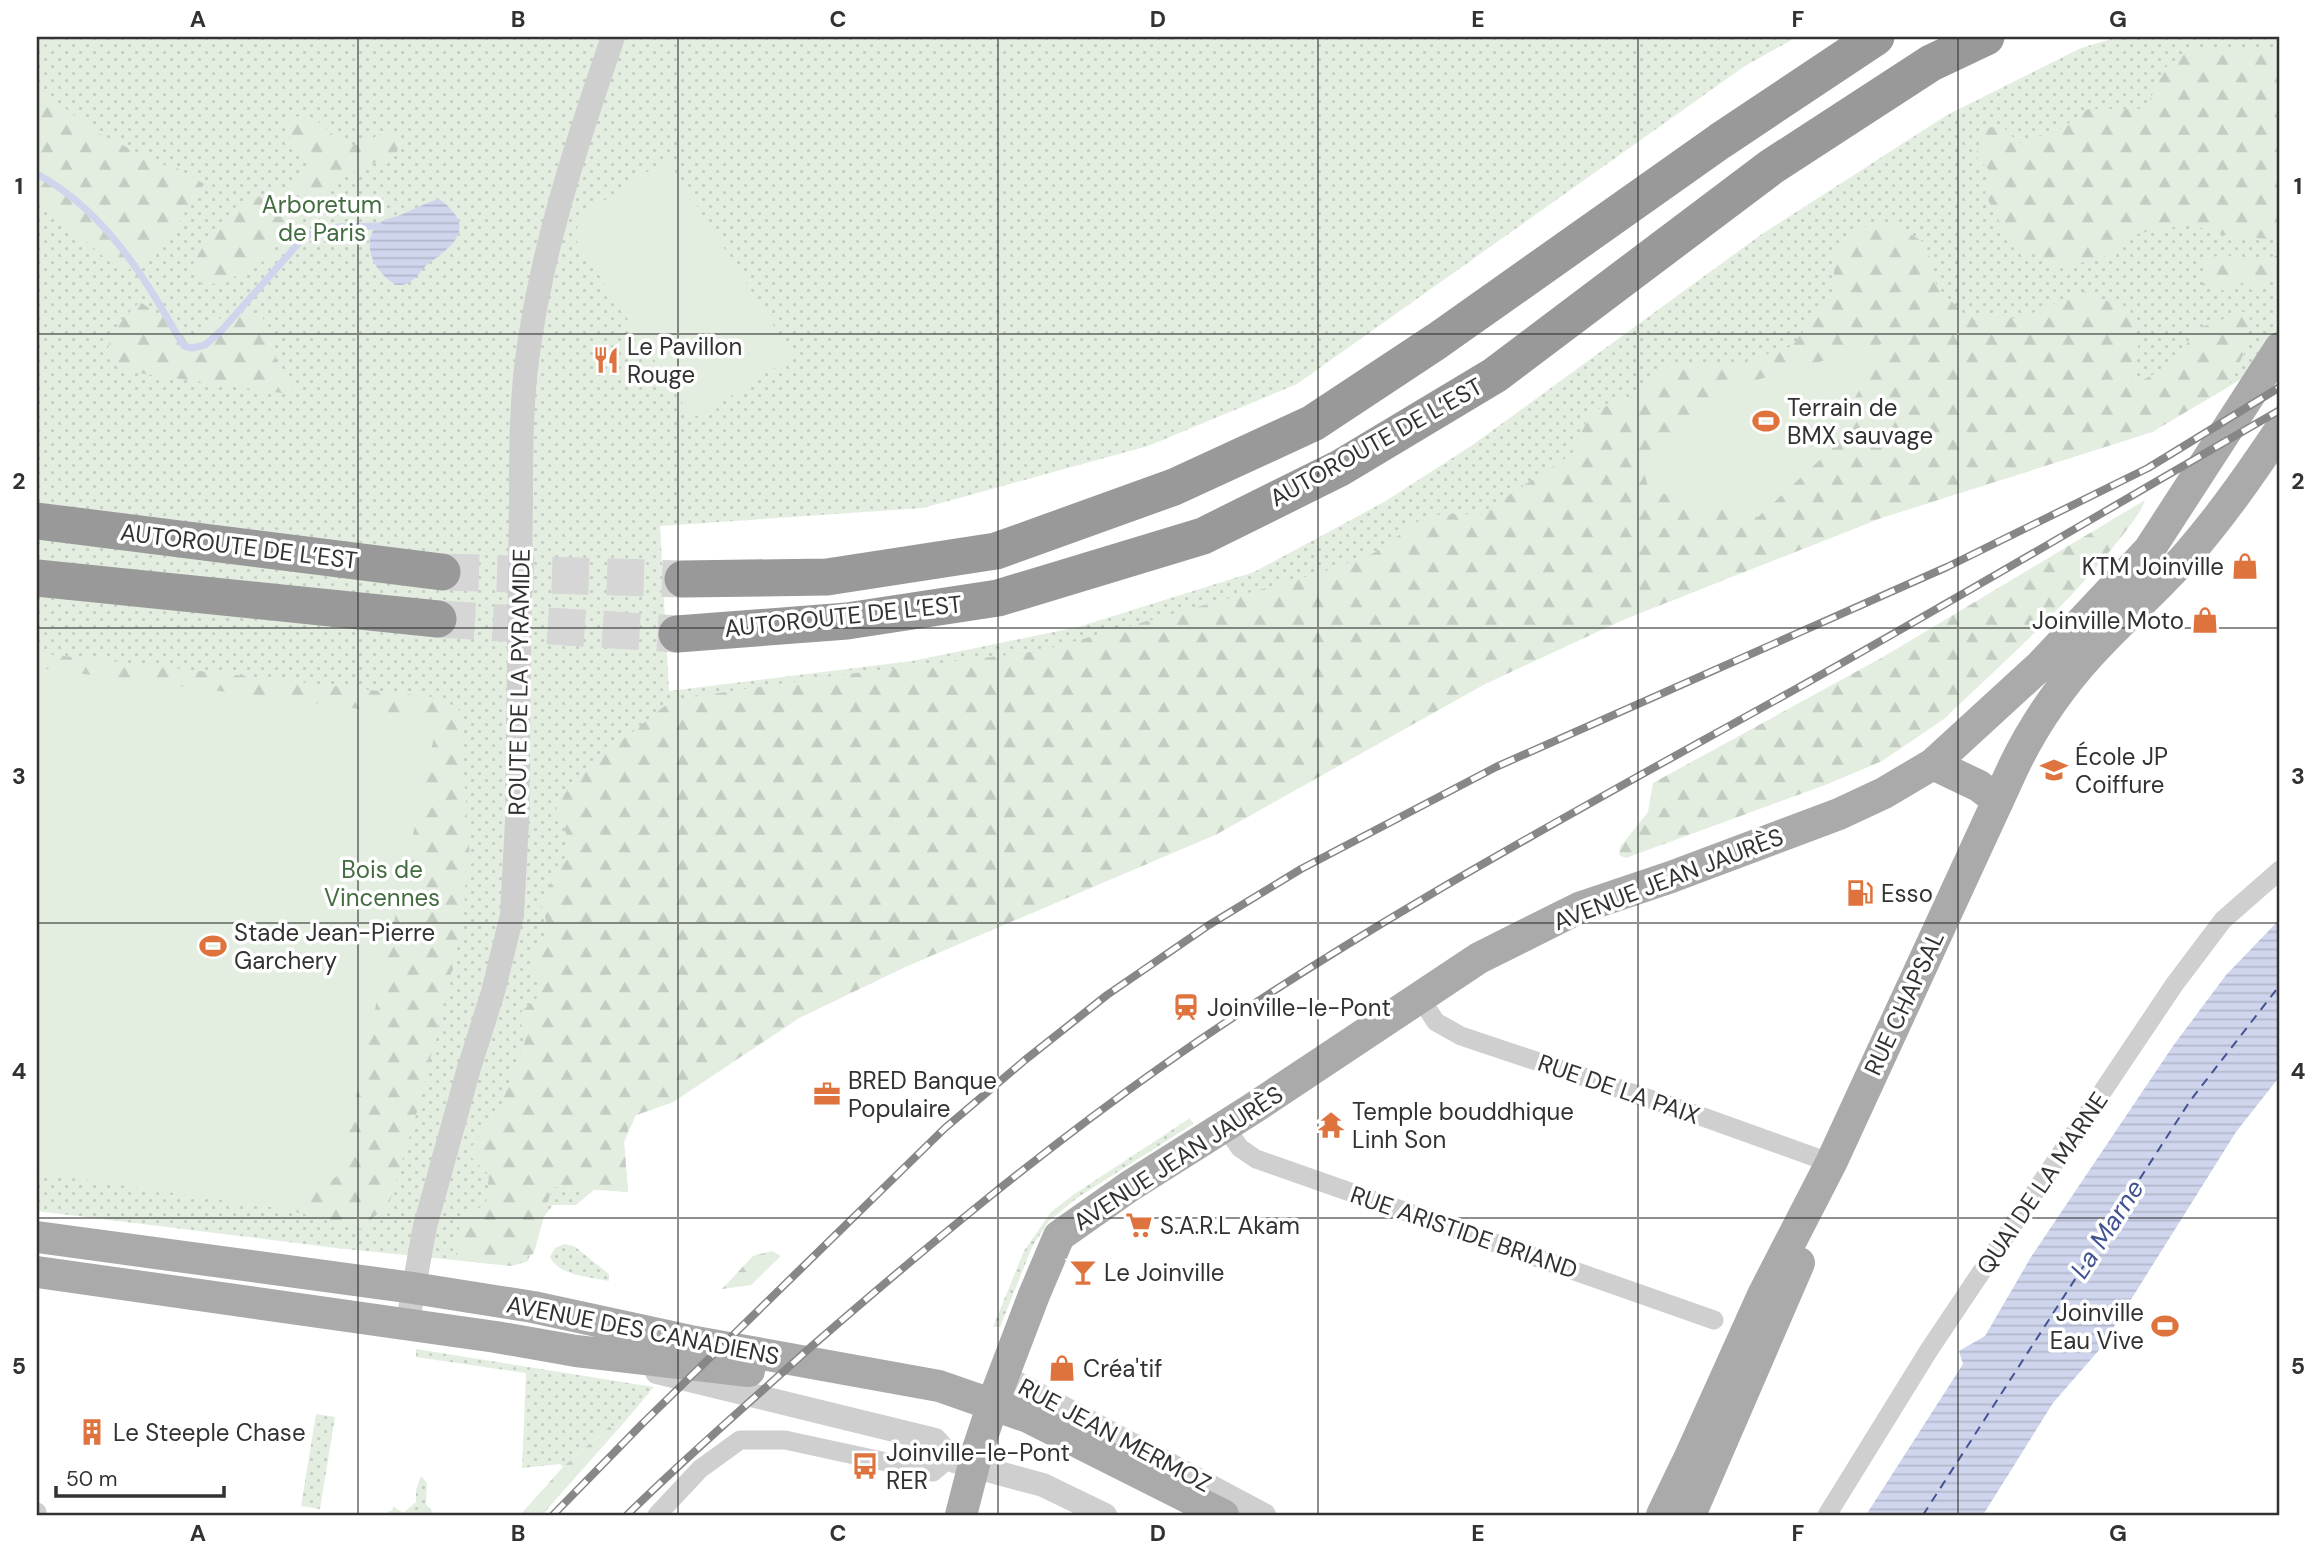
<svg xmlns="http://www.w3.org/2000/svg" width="2317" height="1552" font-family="'DM Sans',sans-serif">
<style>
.grass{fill:url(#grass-dots)}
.forest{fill:url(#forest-firs)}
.garden{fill:#e3eee1}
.water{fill:url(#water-rules)}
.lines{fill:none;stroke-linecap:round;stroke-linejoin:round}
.stream{stroke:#cfd5ec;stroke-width:7}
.ferry{stroke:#425392;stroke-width:2;stroke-dasharray:9 7;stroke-linecap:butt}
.motorway-tunnel{stroke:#d6d6d6;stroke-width:37;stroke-dasharray:37 18;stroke-linecap:butt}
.minor{stroke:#cfcfcf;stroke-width:19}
.tertiary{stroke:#cfcfcf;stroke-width:24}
.primary{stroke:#aaa;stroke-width:32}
.motorway{stroke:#999;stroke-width:37}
.rail-casing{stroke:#878787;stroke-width:8}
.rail{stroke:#fff;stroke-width:5;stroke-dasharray:16;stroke-linecap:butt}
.primary-bridge{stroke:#aaa;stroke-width:32}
.grid{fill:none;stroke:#323232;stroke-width:2;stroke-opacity:0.55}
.labels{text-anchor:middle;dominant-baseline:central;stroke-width:7;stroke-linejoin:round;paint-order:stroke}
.park-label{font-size:24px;fill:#436d40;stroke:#fff}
.poi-label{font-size:24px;fill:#323232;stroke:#fff;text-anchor:start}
.street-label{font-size:24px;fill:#323232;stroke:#fff}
.water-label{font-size:26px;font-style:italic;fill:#425392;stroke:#fff}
.neatline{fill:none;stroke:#323232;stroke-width:2.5}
.grid-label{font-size:23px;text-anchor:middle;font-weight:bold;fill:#323232}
</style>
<defs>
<pattern id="grass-dots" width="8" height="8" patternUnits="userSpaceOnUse" patternTransform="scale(1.75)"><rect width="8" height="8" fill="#e3eee1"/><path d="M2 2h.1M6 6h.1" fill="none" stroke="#c3cdc2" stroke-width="1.8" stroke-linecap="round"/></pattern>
<pattern id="forest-firs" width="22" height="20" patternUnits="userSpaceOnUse" patternTransform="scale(1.75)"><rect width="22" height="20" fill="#e3eee1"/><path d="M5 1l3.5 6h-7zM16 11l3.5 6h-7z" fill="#c3cdc2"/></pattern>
<pattern id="water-rules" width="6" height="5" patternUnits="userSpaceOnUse" patternTransform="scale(1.75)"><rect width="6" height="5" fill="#cfd5ec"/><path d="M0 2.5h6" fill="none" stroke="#b2b7cb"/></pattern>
</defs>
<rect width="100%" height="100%" fill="#fff"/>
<!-- grass -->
<path class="grass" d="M37 37H1797L1745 66 1297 384 1148 446 923 508 660 526 669 691 912 661 1078 627 1254 572 1384 502 1471 446 1762 234 1947 115 2081 48 2118 37H2280V356L2152 432 1881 518 1625 619 1560 648 1483 685 1217 834 905 967 799 1018 673 1102 636 1115 624 1142 628 1192 595 1189 576 1205H553L543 1218 528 1261 512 1266 336 1248 37 1211Z
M1190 1118 1193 1124 1077 1198 1049 1221 1032 1247 1000 1327H993L1024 1251 1051 1212 1073 1195Z
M564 1244 574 1246 609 1274V1281C590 1277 559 1276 550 1257L555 1248Z
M416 1349 654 1387 621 1426 609 1427 563 1467 560 1464 522 1468 526 1373 416 1357Z
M316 1414 335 1417 320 1509 301 1506Z
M421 1476 427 1483 426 1504 435 1515H388L389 1511H392L393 1506 403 1513 416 1502V1490Z"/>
<!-- forest -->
<path class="forest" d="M2192 48 2280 51V240L2223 235 2189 224 2136 234 2099 260 2057 266 2010 242 1985 194 1990 171 1975 156 1986 128 2002 126 2019 143 2059 130 2088 109H2145L2166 67Z
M37 88 100 134 163 165 177 168 204 184 164 244 123 274 37 198Z
M286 116 313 117 347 147 367 142 386 130 401 136 397 152 342 178 280 228 271 259C255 264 240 268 230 282L202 285 193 264 205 243 238 204 293 185 312 163 287 134Z
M1893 223 1926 244 1937 287 1964 314 2019 319 2083 291 2130 310 2139 340 2132 386 2178 361 2194 330 2251 309 2245 351 2228 387 2152 432 1881 518 1625 619 1483 685 1217 834 905 967 799 1018 673 1102 631 1117 624 1142 628 1192 552 1187 534 1253 512 1266 455 1260 461 1215 486 1205 489 1175 467 1153 500 1108 525 1041 519 1014 541 994 529 952 550 934 541 904 571 845 556 809 574 779 672 700 839 675 1040 651 1323 572 1374 553 1427 515 1480 514 1572 454 1590 412 1629 398 1671 365 1732 366 1792 346 1835 290 1833 259 1853 228Z
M2223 253 2244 262 2280 255V273L2273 281 2253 291 2243 284 2226 291 2203 285 2207 260Z
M140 302 188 334 197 335C222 316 229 309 262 316L274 345 277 364 296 395 131 372 107 353C112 329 122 319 140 302Z
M2145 500C2141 513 2130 525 2122 536 2070 603 2005 661 1944 719L1882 761 1828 784 1626 858 1619 855 1620 847 1648 812 1653 783 1883 657Z
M37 653 442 698 460 711 470 861 459 941 419 1105 390 1201 362 1229 284 1209 339 1175 37 678Z
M772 1251 781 1256 751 1285 722 1289 753 1256Z
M621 1426 542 1515H520L563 1467 609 1427Z"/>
<!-- garden -->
<path class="garden" d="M667 159 793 356 709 410 692 418 574 237 582 215Z
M1885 343 1822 458 1758 517 1649 490 1640 459 1739 385Z
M37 668 438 719 339 1175 284 1209 37 1173Z"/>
<!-- water -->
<path class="water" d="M438 199C445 202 449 207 454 213 471 235 445 251 429 263 420 270 413 286 399 285 390 284 379 271 375 264 367 250 367 231 382 221 388 218 396 217 403 214 414 209 426 203 438 199Z
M2280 919V1076L2236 1132 2100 1349 2053 1403 1983 1515H1866L1963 1364 1959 1351 1985 1336 2031 1257 2173 1046 2226 975Z"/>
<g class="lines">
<!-- stream -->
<path class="stream" d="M37 174C86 200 125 248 153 294 164 311 173 329 184 346L192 348 205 345 221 331 305 236 339 227 379 226"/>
<!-- ferry -->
<path class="ferry" d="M1923 1515 2190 1101 2280 985"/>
<!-- motorway-tunnel -->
<path class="motorway-tunnel" d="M442 572 683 579
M438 619 677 634"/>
<!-- minor -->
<path class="minor" d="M1420 998 1436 1022 1461 1036 1692 1113 1831 1163
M1225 1127 1240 1148 1256 1159 1714 1320
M37 1512V1515
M657 1515 700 1469 740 1440H785L933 1472 946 1461H954
M1827 1515 1929 1350 2174 985 2223 920 2280 870"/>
<!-- tertiary -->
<path class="tertiary" d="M407 1326 425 1226 469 1068 493 992 512 915 517 821 521 498C521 452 521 407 527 360 541 250 577 142 613 37
M657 1372 935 1440 954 1461 1043 1485 1105 1515
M1003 1376 1264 1515"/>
<!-- primary -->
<path class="primary" d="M1933 764 1979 786 1998 801
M37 1237 413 1288 533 1307 690 1341 939 1386 1028 1417 1223 1515
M37 1272 496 1337 576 1351 749 1371
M997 1392 1034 1295 1059 1236 1130 1186 1252 1109 1479 958 1579 908 1671 877 1839 814 1884 793 1933 764 2041 665 2149 550 2280 348
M961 1515 978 1449
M1662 1515 1689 1459 1763 1295 1831 1163 2013 768C2033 726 2059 688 2091 653 2122 619 2157 589 2188 554 2222 515 2251 473 2280 430
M1690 1515 1799 1263"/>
<!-- motorway -->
<path class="motorway" d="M37 521 442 572
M37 578 438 619
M683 579 827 577 996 551 1174 487 1313 423 1437 341 1720 141 1876 37
M677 634 847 621 998 598 1203 536 1340 468 1495 375 1771 167 1931 63 1986 37"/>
<defs>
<path id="rail" d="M553 1515 642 1424 945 1128 1025 1060 1107 995 1209 925 1301 869 1496 767 1947 567 2148 468 2280 387
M627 1515C687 1456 750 1402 812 1346 926 1247 1041 1151 1165 1064 1364 924 1580 809 1794 690 1957 599 2118 503 2280 410"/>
</defs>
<!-- rail casing -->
<use href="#rail" class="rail-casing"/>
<!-- rail -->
<use href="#rail" class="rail"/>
<!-- primary-bridge -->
<path class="primary-bridge" d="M978 1449 997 1392"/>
</g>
<!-- grid -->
<path class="grid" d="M358 37V1515M678 37V1515M998 37V1515M1318 37V1515M1638 37V1515M1958 37V1515M37 334H2280M37 628H2280M37 923H2280M37 1218H2280"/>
<!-- icons -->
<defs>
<symbol id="restaurant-bare" viewBox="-9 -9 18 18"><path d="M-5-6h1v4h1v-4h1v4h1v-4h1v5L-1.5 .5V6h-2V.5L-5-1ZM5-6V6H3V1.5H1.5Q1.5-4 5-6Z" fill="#df733e" stroke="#fff" stroke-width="2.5" paint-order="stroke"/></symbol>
<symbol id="stadium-bare" viewBox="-9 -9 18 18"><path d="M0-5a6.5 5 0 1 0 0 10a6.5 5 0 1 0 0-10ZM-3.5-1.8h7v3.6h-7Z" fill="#df733e" stroke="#fff" stroke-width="2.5" paint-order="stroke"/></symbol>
<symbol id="shop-bare" viewBox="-9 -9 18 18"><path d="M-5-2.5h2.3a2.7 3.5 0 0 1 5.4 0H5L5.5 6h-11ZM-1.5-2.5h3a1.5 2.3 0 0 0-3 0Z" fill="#df733e" stroke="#fff" stroke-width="2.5" paint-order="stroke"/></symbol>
<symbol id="school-bare" viewBox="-9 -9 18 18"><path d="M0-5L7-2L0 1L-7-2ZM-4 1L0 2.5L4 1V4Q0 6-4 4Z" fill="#df733e" stroke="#fff" stroke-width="2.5" paint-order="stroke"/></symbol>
<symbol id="fuel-bare" viewBox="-9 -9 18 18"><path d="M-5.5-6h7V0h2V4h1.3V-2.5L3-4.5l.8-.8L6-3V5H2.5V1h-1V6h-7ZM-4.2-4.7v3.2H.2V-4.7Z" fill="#df733e" stroke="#fff" stroke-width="2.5" paint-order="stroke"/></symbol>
<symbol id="station-bare" viewBox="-9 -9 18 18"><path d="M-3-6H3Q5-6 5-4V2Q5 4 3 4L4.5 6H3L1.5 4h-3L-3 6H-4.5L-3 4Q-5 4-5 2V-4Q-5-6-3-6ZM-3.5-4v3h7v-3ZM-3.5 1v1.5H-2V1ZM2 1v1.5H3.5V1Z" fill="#df733e" stroke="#fff" stroke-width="2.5" paint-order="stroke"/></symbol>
<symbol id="office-bare" viewBox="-9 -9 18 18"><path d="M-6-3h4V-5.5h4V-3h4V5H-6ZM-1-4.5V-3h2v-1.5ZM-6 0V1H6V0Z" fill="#df733e" stroke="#fff" stroke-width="2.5" paint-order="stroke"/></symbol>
<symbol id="temple-bare" viewBox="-9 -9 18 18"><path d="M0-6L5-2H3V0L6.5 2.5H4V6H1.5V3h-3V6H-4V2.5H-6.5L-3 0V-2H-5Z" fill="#df733e" stroke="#fff" stroke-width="2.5" paint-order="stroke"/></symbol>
<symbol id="supermarket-bare" viewBox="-9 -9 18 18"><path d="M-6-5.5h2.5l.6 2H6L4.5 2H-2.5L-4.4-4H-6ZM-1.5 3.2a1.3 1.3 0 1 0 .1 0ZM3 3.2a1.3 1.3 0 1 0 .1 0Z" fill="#df733e" stroke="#fff" stroke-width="2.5" paint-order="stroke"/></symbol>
<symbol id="bar-bare" viewBox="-9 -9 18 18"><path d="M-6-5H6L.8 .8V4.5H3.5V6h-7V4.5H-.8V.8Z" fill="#df733e" stroke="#fff" stroke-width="2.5" paint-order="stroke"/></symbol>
<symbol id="building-bare" viewBox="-9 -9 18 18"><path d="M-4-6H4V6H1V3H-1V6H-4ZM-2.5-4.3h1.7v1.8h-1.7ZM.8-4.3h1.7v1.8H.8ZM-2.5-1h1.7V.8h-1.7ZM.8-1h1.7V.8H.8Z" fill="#df733e" stroke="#fff" stroke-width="2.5" paint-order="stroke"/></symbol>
<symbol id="bus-bare" viewBox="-9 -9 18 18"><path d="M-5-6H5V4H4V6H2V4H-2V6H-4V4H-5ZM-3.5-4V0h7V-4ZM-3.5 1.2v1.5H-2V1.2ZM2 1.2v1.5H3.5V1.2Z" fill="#df733e" stroke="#fff" stroke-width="2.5" paint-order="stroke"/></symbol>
</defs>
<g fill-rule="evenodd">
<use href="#restaurant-bare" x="587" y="341" width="38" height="38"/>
<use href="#stadium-bare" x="1747" y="402" width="38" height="38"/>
<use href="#shop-bare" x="2226" y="547" width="38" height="38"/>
<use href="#shop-bare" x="2186" y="601" width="38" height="38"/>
<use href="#school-bare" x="2035" y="751" width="38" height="38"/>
<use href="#fuel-bare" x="1841" y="874" width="38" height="38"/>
<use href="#stadium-bare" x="194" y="927" width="38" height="38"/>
<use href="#station-bare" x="1167" y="988" width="38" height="38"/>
<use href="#office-bare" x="808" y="1075" width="38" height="38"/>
<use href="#temple-bare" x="1312" y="1106" width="38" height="38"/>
<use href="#supermarket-bare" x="1120" y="1206" width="38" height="38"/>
<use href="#bar-bare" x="1064" y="1253" width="38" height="38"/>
<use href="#stadium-bare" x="2146" y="1307" width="38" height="38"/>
<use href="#shop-bare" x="1043" y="1349" width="38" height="38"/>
<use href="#building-bare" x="73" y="1413" width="38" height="38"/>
<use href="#bus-bare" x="846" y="1447" width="38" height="38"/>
</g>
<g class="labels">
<!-- park labels -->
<g class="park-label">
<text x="322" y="204">Arboretum<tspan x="322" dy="28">de Paris</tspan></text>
<text x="382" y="869">Bois de<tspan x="382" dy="28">Vincennes</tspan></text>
</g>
<!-- poi labels -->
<g class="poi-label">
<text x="627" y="346">Le Pavillon<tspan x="627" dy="28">Rouge</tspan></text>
<text x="1787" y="407">Terrain de<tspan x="1787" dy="28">BMX sauvage</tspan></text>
<text x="2224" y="566" text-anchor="end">KTM Joinville</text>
<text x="2184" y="620" text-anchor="end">Joinville Moto</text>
<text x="2075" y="756">École JP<tspan x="2075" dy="28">Coiffure</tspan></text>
<text x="1881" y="893">Esso</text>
<text x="234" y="932">Stade Jean-Pierre<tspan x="234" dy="28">Garchery</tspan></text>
<text x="1207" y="1007">Joinville-le-Pont</text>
<text x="848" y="1080">BRED Banque<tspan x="848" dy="28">Populaire</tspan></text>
<text x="1352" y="1111">Temple bouddhique<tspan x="1352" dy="28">Linh Son</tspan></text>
<text x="1160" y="1225">S.A.R.L Akam</text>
<text x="1104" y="1272">Le Joinville</text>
<text x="2144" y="1312" text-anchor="end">Joinville<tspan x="2144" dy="28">Eau Vive</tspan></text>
<text x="1083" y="1368">Créa'tif</text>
<text x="113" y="1432">Le Steeple Chase</text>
<text x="886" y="1452">Joinville-le-Pont<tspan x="886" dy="28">RER</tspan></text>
</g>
<!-- street labels -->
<g class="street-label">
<text transform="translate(1376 442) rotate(-29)">AUTOROUTE DE L’EST</text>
<text transform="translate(239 546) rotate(7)">AUTOROUTE DE L’EST</text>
<text transform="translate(843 616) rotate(-6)">AUTOROUTE DE L’EST</text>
<text transform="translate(519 682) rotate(-89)">ROUTE DE LA PYRAMIDE</text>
<text transform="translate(1668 879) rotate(-21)">AVENUE JEAN JAURÈS</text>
<text transform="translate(1904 1003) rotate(-65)">RUE CHAPSAL</text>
<text transform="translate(1619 1089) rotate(19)">RUE DE LA PAIX</text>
<text transform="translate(1178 1158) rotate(-33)">AVENUE JEAN JAURÈS</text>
<text transform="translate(2042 1183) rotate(-56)">QUAI DE LA MARNE</text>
<text transform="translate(1464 1232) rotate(19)">RUE ARISTIDE BRIAND</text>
<text transform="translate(643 1330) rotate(11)">AVENUE DES CANADIENS</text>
<text transform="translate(1115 1435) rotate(28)">RUE JEAN MERMOZ</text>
</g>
<!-- water labels -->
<g class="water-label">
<text transform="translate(2107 1229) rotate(-57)">La Marne</text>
</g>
</g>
<!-- border -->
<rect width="2317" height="1552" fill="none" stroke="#ffffff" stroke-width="77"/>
<!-- scale -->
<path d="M56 1486v10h168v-10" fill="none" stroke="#323232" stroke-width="3.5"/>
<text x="66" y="1486" font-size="21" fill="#323232" stroke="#ffffff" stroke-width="5" paint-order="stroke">50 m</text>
<rect x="38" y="38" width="2240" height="1476" class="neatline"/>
<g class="grid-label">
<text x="198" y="27">A</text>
<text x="518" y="27">B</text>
<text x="838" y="27">C</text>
<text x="1158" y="27">D</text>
<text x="1478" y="27">E</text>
<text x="1798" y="27">F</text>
<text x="2118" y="27">G</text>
<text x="19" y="194">1</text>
<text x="2298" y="194">1</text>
<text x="19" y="489">2</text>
<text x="2298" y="489">2</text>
<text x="19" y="784">3</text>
<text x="2298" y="784">3</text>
<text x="19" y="1079">4</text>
<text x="2298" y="1079">4</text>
<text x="19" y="1374">5</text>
<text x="2298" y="1374">5</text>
<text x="198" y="1541">A</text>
<text x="518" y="1541">B</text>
<text x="838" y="1541">C</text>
<text x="1158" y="1541">D</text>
<text x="1478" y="1541">E</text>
<text x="1798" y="1541">F</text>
<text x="2118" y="1541">G</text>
</g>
</svg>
